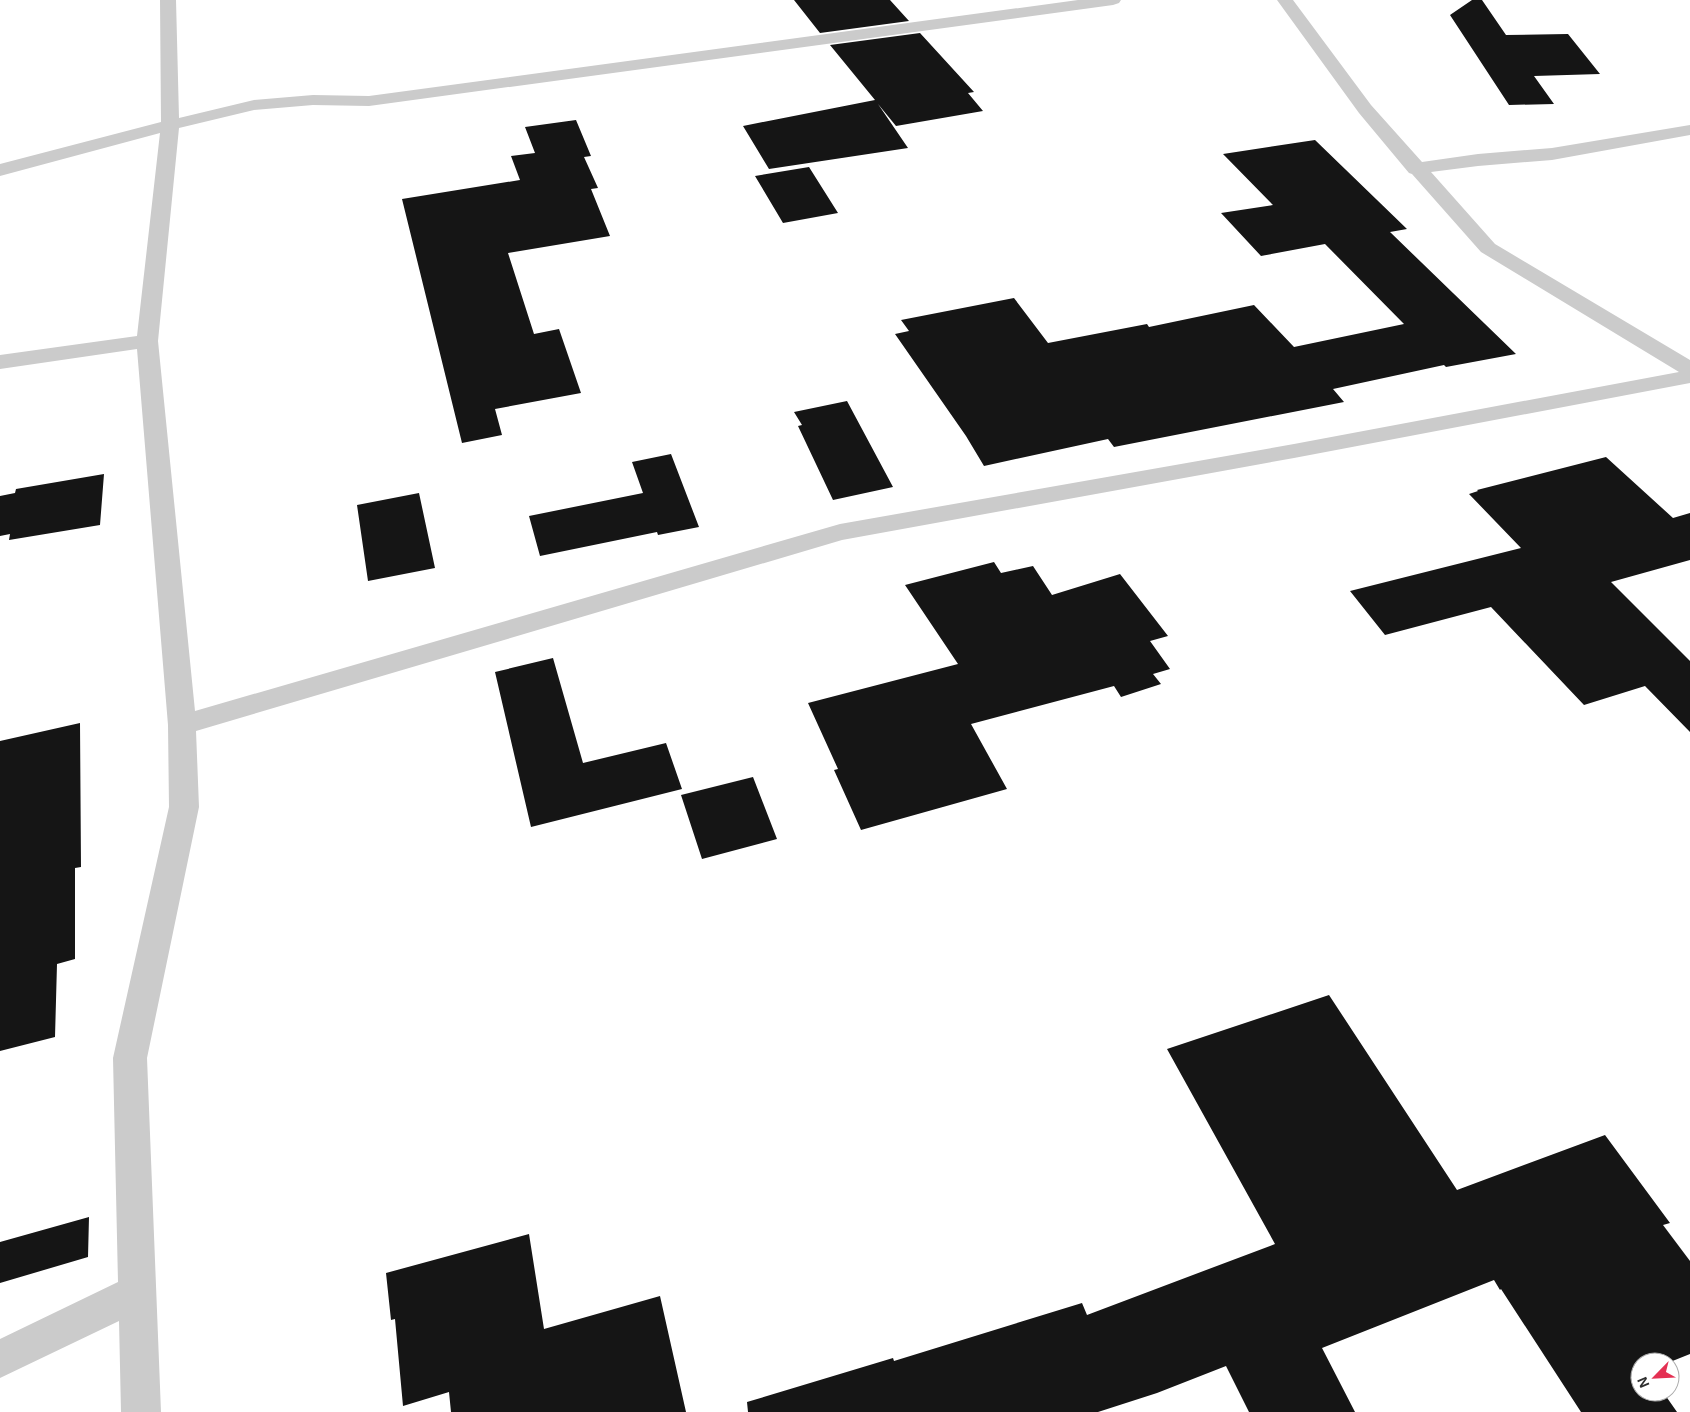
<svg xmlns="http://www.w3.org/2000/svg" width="1690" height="1412" font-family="Arial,sans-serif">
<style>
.building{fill:#151515}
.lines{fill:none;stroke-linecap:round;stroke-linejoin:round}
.minor{fill:#cbcbcb;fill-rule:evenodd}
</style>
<rect width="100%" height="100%" fill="#fff"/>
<!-- building -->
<path class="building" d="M794 0H890L909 21 820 33Z
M1472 0H1482L1506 35 1568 34 1600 74 1534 76 1554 104 1509 105 1450 15Z
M920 33 974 92 968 93 983 111 896 126 878 104 908 148 769 169 743 126 875 100 830 45Z
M576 120 591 156 584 157 598 188 591 189 610 236 508 253 534 334 559 329 581 393 495 409 502 435 462 443 402 199 520 180 511 156 535 153 525 127Z
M1315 140 1407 229 1390 232 1516 354 1446 367 1444 365 1333 389 1344 402 1114 447 1108 439 984 466 966 436 895 334 909 331 901 320 1014 298 1048 343 1147 324 1149 327 1254 305 1294 347 1404 324 1325 244 1261 256 1221 213 1273 205 1223 154Z
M809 167 838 213 783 223 755 176Z
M847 401 893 487 833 500 798 426 802 425 794 412Z
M671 454 699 527 658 535 657 532 540 556 529 516 643 493 632 462Z
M1606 457 1673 518 1690 513V560L1611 582 1690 661V732L1645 686 1584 705 1491 607 1385 635 1350 591 1521 548 1469 494 1478 491 1477 490Z
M104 474 100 525 9 540 10 534 0 536V496L15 493 16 489Z
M419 493 435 568 368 581 357 505Z
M994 562 1001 573 1033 566 1052 595 1120 574 1168 636 1150 641 1170 669 1153 674 1161 684 1121 697 1114 686 971 724 1007 789 861 830 834 770 838 769 808 703 958 664 905 585Z
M553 658 583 763 666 743 682 789 531 827 495 672Z
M80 723 81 867 75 868V959L57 964 55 1037 0 1051V741Z
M753 777 777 839 702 859 681 795Z
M1329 995 1457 1190 1605 1135 1670 1223 1663 1225 1690 1261V1354L1670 1362H1640V1392H1663L1677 1412H1581L1501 1289 1500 1290 1494 1280 1322 1348 1355 1412H1249L1226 1366 1157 1393 1098 1412H748L747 1402 893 1358 894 1361 1082 1303 1087 1315 1275 1244 1167 1049Z
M89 1217 88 1257 0 1283V1242Z
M529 1234 544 1329 660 1296 686 1412H451L449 1392 403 1406 395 1319 391 1320 386 1273Z"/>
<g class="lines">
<!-- minor -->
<path class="minor" d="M160 0H176L179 118 254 100 313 95 369 96 1078 0H1121L1119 3 1113 5 369 106 313 105 254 110 179 128 158 341 195 711 840 524 1294 444 1679 372 1481 252 1412 174 1409 173 1359 113 1277 0H1293L1371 105 1422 162 1478 154 1552 148 1690 125V135L1552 160 1478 166 1431 172 1495 244 1690 360V383L1294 458 842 540 196 731 199 807 147 1058 161 1412H121L119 1321 0 1378V1339L118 1282 113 1058 169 807 168 725 137 349 0 369V355L137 336 160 133 0 176V164L161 122Z"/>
</g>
<!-- north arrow -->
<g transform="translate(1655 1377) rotate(246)"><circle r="24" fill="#ffffff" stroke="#ababab"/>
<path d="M0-4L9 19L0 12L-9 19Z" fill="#e43053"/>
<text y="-8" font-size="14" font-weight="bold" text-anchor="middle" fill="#2e2e2e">N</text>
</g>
</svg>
